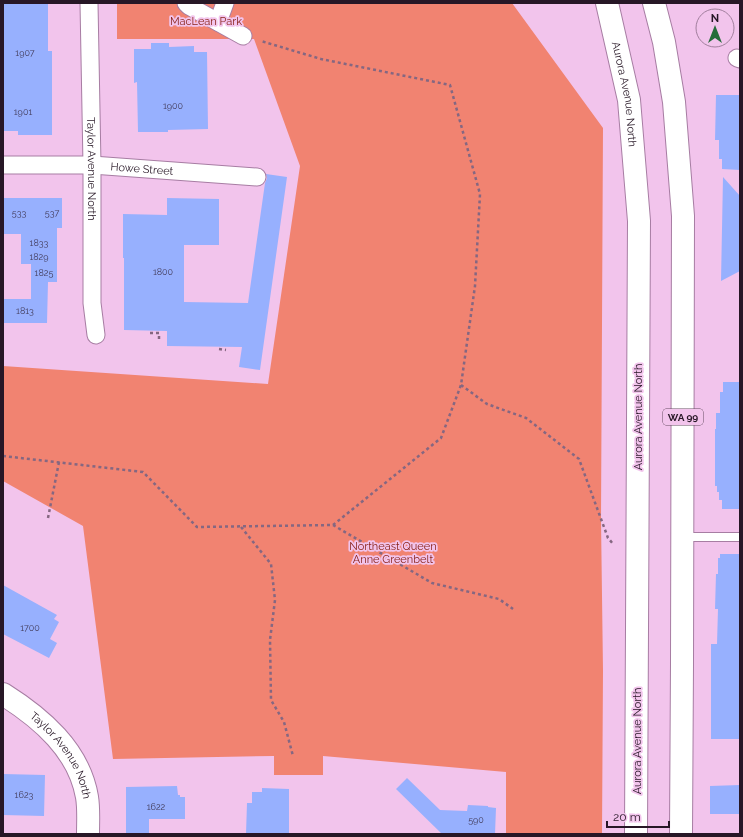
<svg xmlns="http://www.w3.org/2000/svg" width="743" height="837" font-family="Raleway,sans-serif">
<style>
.green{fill:#f18371}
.building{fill:#97b0fe}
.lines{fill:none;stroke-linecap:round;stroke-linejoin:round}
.lane-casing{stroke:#a77da3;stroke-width:10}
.street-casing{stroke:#a77da3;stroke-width:19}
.secondary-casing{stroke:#a77da3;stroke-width:24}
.highway-casing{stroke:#a77da3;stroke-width:24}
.path{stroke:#856781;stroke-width:2.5;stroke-dasharray:3 3;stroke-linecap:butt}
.lane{stroke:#fff;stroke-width:8}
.street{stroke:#fff;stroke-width:17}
.secondary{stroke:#fff;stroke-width:22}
.highway{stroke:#fff;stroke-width:22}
.labels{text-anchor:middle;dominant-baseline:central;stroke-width:3.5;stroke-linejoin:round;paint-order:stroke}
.number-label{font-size:9px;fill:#433d5c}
.shield{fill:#f2c4ec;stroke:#644b61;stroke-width:1}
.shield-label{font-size:10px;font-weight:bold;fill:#271726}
.park-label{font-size:11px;fill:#861f14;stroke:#f2c4ec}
.street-label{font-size:11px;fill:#271726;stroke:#f2c4ec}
</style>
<rect width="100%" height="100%" fill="#f2c4ec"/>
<!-- green -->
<path class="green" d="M117 3H512L603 128 601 520 603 671 602 834H506V772L323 756V775H274V756L113 759 83 526 3 481V366L268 384 300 166 254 39H117Z"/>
<!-- building -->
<path class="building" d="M3 3H48V51H52V135H18V131H3Z
M151 43H169V47L194 46V52H207L208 129 168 130V132H138L137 82 134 83V49H151Z
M716 95H740V170L722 169V159H719V140H715Z
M266 174 287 177 260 370 239 367 242 347 167 346V331L124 330V258H123V214L167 215V198L219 199V245H184V302L248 303 265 183 267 178Z
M723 177 740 196V271L721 281Z
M3 198H62V228H57V282H48L47 323H3V299H31V264H21V234H3Z
M723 382H740V509H722V500H719V492H717V486H715V429H716V413H720V392H723Z
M720 554H740V739H711V644H717L718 609H715L716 574H718V558H720Z
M3 585 57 615 54 619 59 622 50 639 57 643 49 658 3 634Z
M3 774 45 775 44 816 3 815Z
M407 778 440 810 467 811 468 805 488 806V807L496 808 495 834H442L396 789Z
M740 785V814H710V786Z
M177 786 178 795H180V797H185V819H149V834H126V787Z
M262 788 289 789V834H246L247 803H252V792H262Z"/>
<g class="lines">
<defs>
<path id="lane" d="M683 537H740"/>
<g id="street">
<path id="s1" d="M89 3 92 165V303L96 335"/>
<path d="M186 3 189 6 243 36"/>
<path d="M218 22 225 3"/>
<path d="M737 58 740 59"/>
<path id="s2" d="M3 165H92L257 177"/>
</g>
<g id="secondary">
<path id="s3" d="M3 694C41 718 79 750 87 797 89 809 88 822 88 834"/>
</g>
<g id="highway">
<path id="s4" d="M607 3 629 100 639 221 636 834"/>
<path d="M654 3 664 42 674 102 683 216 682 664 681 834"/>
</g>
</defs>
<!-- lane casing -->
<use href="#lane" class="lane-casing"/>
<!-- street casing -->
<use href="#street" class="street-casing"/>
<!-- secondary casing -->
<use href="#secondary" class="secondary-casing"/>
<!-- highway casing -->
<use href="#highway" class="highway-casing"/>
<!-- path -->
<path class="path" d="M150 333H159V342
M219 349 226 350
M461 385 487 404 526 418 579 459 608 538 614 545
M3 456 143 472 197 527 333 525 441 438 461 385 475 286 480 194 450 85 321 59 261 41
M48 518 59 462
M333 525 432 583 499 599 513 609
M241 527 271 564 275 600 270 640 271 700 284 722 293 756"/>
<!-- lane -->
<use href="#lane" class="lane"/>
<!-- street -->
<use href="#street" class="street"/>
<!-- secondary -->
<use href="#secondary" class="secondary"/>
<!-- highway -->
<use href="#highway" class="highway"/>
</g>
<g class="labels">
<!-- number labels -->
<g class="number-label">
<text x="25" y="53">1907</text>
<text x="173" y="106">1900</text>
<text x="23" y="112">1901</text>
<text x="19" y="213">533</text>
<text x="52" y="213">537</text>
<text x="39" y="243">1833</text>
<text x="39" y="257">1829</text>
<text x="163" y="272">1800</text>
<text x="44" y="273">1825</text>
<text x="25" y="311">1813</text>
<text x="30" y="628">1700</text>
<text x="24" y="795">1623</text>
<text x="156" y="807">1622</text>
<text x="476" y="820">590</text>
</g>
<!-- shield labels -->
<rect class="shield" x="663" y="409" width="40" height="16" rx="3"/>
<g class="shield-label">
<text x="683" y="417">WA 99</text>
</g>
<!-- park labels -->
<g class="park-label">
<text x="206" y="21">MacLean Park</text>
<text x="393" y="546">Northeast Queen<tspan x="393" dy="13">Anne Greenbelt</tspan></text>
</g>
<!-- street labels -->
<g class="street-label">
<text stroke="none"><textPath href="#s4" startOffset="93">Aurora Avenue North</textPath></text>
<text stroke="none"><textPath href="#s1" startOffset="166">Taylor Avenue North</textPath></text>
<text stroke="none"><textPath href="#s2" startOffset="139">Howe Street</textPath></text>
<text transform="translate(638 417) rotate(-90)">Aurora Avenue North</text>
<text transform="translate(637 741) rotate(-90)">Aurora Avenue North</text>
<text stroke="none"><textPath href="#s3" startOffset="87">Taylor Avenue North</textPath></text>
</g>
</g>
<!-- border -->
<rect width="743" height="837" fill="none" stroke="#271726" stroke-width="8"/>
<!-- north arrow -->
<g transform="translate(715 28)"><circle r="19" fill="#f2c4ec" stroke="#a17f9d"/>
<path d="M0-3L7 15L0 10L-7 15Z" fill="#246d3a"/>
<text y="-6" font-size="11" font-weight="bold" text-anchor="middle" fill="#271726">N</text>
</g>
<!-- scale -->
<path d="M607 821v6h62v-6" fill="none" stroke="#271726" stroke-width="2"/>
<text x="613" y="821" font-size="12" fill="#271726" stroke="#f2c4ec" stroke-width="3" paint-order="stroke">20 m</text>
</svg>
